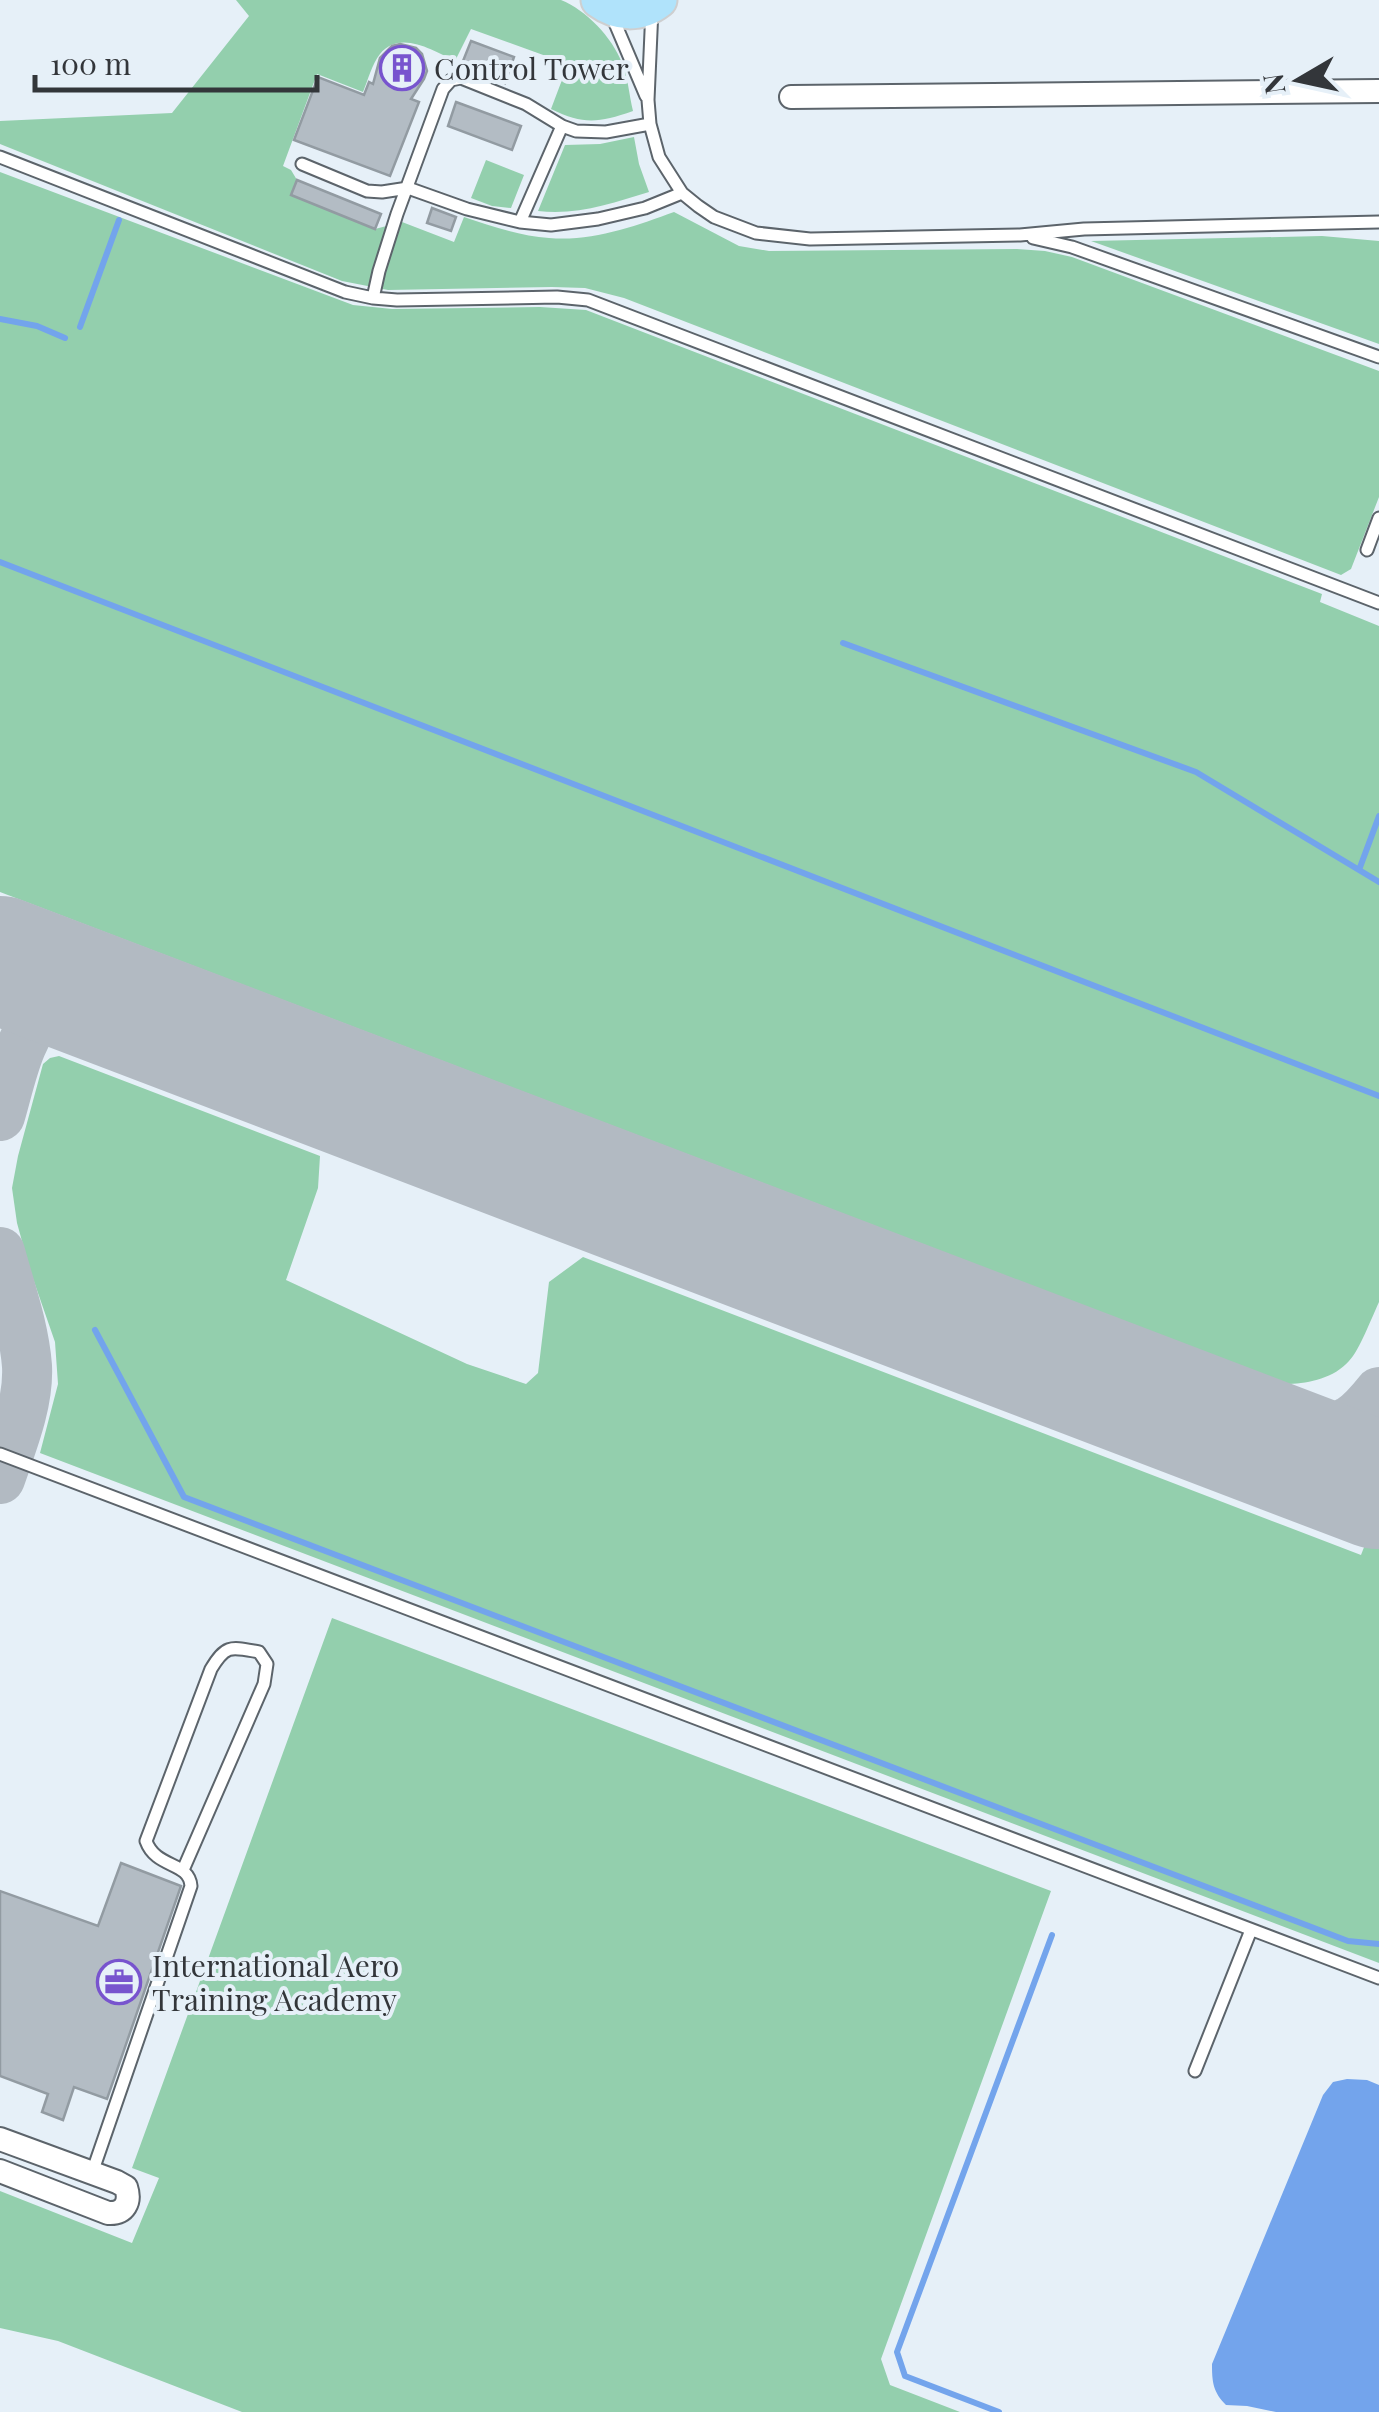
<svg xmlns="http://www.w3.org/2000/svg" width="1379" height="2412" font-family="'Playfair Display',serif">
<style>
.green{fill:#93cfad}
.water{fill:#73a4ec}
.lines{fill:none;stroke-linecap:round;stroke-linejoin:round}
.stream{stroke:#73a4ec;stroke-width:6}
.taxiway{stroke:#b2bac2;stroke-width:50}
.runway{stroke:#b2bac2;stroke-width:128}
.building{fill:#b3bcc4;stroke:#929ba2;stroke-width:2.5}
.lane-casing{stroke:#5c646b;stroke-width:15}
.street-casing{stroke:#5c646b;stroke-width:26}
.primary-casing{stroke:#cecfd0;stroke-width:39}
.lane{stroke:#fff;stroke-width:11}
.street{stroke:#fff;stroke-width:22}
.primary{stroke:#b0e3fb;stroke-width:35}
.labels{text-anchor:middle;dominant-baseline:central;stroke-width:8;stroke-linejoin:round;paint-order:stroke}
.poi-label{font-size:30px;fill:#33363a;stroke:#e6f0f8;text-anchor:start}
</style>
<rect width="100%" height="100%" fill="#e6f0f8"/>
<!-- green -->
<path class="green" d="M236 0H561C586 10 612 37 622 63 628 77 629 95 633 111 598 123 584 125 551 109L568 64 471 29 455 61C434 51 400 29 380 54 372 64 368 80 363 92L317 74 283 166 291 170 297 180 291 195 375 229 402 222 454 242 464 217C491 226 521 236 549 238 591 242 636 226 674 212L739 246 769 251 1017 249 1045 251 1072 257 1379 371V497L1351 569 1341 575 624 298 585 288 552 287 388 290 342 281 0 144V121L172 113 249 16Z
M634 137 639 164 649 192C613 203 576 216 538 211L565 145 600 144Z
M486 160 524 175 511 208 492 206 471 198Z
M0 172 353 305 392 309 540 307 586 310 1322 594 1320 602 1379 626V1302C1372 1317 1359 1351 1349 1361 1334 1378 1310 1383 1289 1384L0 892Z
M1322 236 1379 241V344L1091 241Z
M59 1056 320 1156 318 1188 286 1280 467 1364 526 1384 538 1373 549 1282 583 1257 1361 1555 1379 1509V1963L40 1453 58 1384 55 1342 30 1270 17 1223 12 1188 18 1156 43 1064 50 1058Z
M332 1618 1051 1891 881 2359 890 2385 960 2412H242L58 2341 0 2328V2191L132 2243 159 2178 132 2168Z"/>
<!-- water -->
<path class="water" d="M1347 2079 1367 2080 1379 2085V2412H1276L1247 2406 1226 2405C1213 2392 1212 2382 1212 2364L1323 2095 1333 2082Z"/>
<g class="lines">
<!-- stream -->
<path class="stream" d="M0 319 37 326 65 338
M80 327 119 220
M0 562 1379 1096
M843 643 1196 772 1379 882
M1359 870 1379 816
M95 1330 184 1497 1348 1941 1379 1944
M999 2412 905 2376 897 2352 1052 1935"/>
<!-- taxiway -->
<path class="taxiway" d="M0 963C22 981 34 1003 27 1031
M0 1116C10 1083 19 1029 48 1009 63 998 85 1000 103 1000
M0 1252C10 1289 24 1327 27 1366 29 1403 12 1444 0 1479
M1206 1420C1252 1430 1307 1450 1351 1420 1362 1413 1371 1402 1379 1392"/>
<!-- runway -->
<path class="runway" d="M0 960 1377 1485"/>
</g>
<!-- building -->
<path class="building" d="M471 41 514 57 505 83 461 66Z
M400 44 416 48 422 54 427 71 424 79 411 99 419 102 390 176 294 140 318 77 364 95 369 82 373 84 380 58 392 46Z
M456 102 521 126 512 150 448 126Z
M297 180 381 214 375 229 291 195Z
M432 208 456 217 451 231 427 223Z
M121 1863 181 1886 107 2099 74 2087 63 2120 42 2112 48 2094 0 2076V1891L98 1926Z"/>
<g class="lines">
<defs>
<path id="lane" d="M652 9 648 100 650 124 659 157 682 193 698 206 714 217 756 233 810 239 1020 235 1084 229 1379 222
M612 16 646 96
M0 157 345 292 373 298 397 300 557 297 588 300 1379 603
M302 164 367 191 382 192 408 188 467 209 520 222 551 225 598 219 645 208 682 193
M520 222 562 126
M1033 238 1072 247 1379 357
M373 298 379 271 397 214 443 89 451 80 461 78 526 104 562 126 576 131 606 132 650 124
M1367 550 1379 518
M0 1454 1379 1978
M1195 2071 1251 1930
M92 2173 191 1886C189 1861 156 1869 146 1841L211 1669C226 1644 231 1647 259 1652L267 1664 264 1684 183 1870"/>
<path id="street" d="M791 97 1379 91
M0 2139 117 2182 126 2187C131 2202 125 2214 108 2213L0 2171"/>
<path id="primary" d="M599 0C618 14 640 15 659 0"/>
</defs>
<!-- lane casing -->
<use href="#lane" class="lane-casing"/>
<!-- street casing -->
<use href="#street" class="street-casing"/>
<!-- primary casing -->
<use href="#primary" class="primary-casing"/>
<!-- lane -->
<use href="#lane" class="lane"/>
<!-- street -->
<use href="#street" class="street"/>
<!-- primary -->
<use href="#primary" class="primary"/>
</g>
<!-- icons -->
<defs>
<symbol id="building-ring" viewBox="-11 -11 22 22"><circle r="9.5" fill="#e6f0f8" stroke="#7854ce" stroke-width="1.5"/><path d="M-4-6H4V6H1V3H-1V6H-4ZM-2.5-4.3h1.7v1.8h-1.7ZM.8-4.3h1.7v1.8H.8ZM-2.5-1h1.7V.8h-1.7ZM.8-1h1.7V.8H.8Z" fill="#7854ce"/></symbol>
<symbol id="office-ring" viewBox="-11 -11 22 22"><circle r="9.5" fill="#e6f0f8" stroke="#7854ce" stroke-width="1.5"/><path d="M-6-3h4V-5.5h4V-3h4V5H-6ZM-1-4.5V-3h2v-1.5ZM-6 0V1H6V0Z" fill="#7854ce"/></symbol>
</defs>
<g fill-rule="evenodd">
<use href="#building-ring" x="377" y="43" width="50" height="50"/>
<use href="#office-ring" x="94" y="1957" width="50" height="50"/>
</g>
<g class="labels">
<!-- poi labels -->
<g class="poi-label">
<text x="434" y="68">Control Tower</text>
<text x="152" y="1965">International Aero<tspan x="152" dy="34">Training Academy</tspan></text>
</g>
</g>
<!-- north arrow -->
<g transform="translate(1299 80) rotate(261)" stroke="#e6f0f8" stroke-width="8" paint-order="stroke">
<path d="M0-8L18 38L0 25L-18 38Z" fill="#33363a"/>
<text y="-15" font-size="28" font-weight="bold" text-anchor="middle" fill="#33363a">N</text>
</g>
<!-- scale -->
<path d="M35 75v15h282v-15" fill="none" stroke="#33363a" stroke-width="5"/>
<text x="50" y="75" font-size="30" fill="#33363a" stroke="#e6f0f8" stroke-width="8" paint-order="stroke">100 m</text>
</svg>
